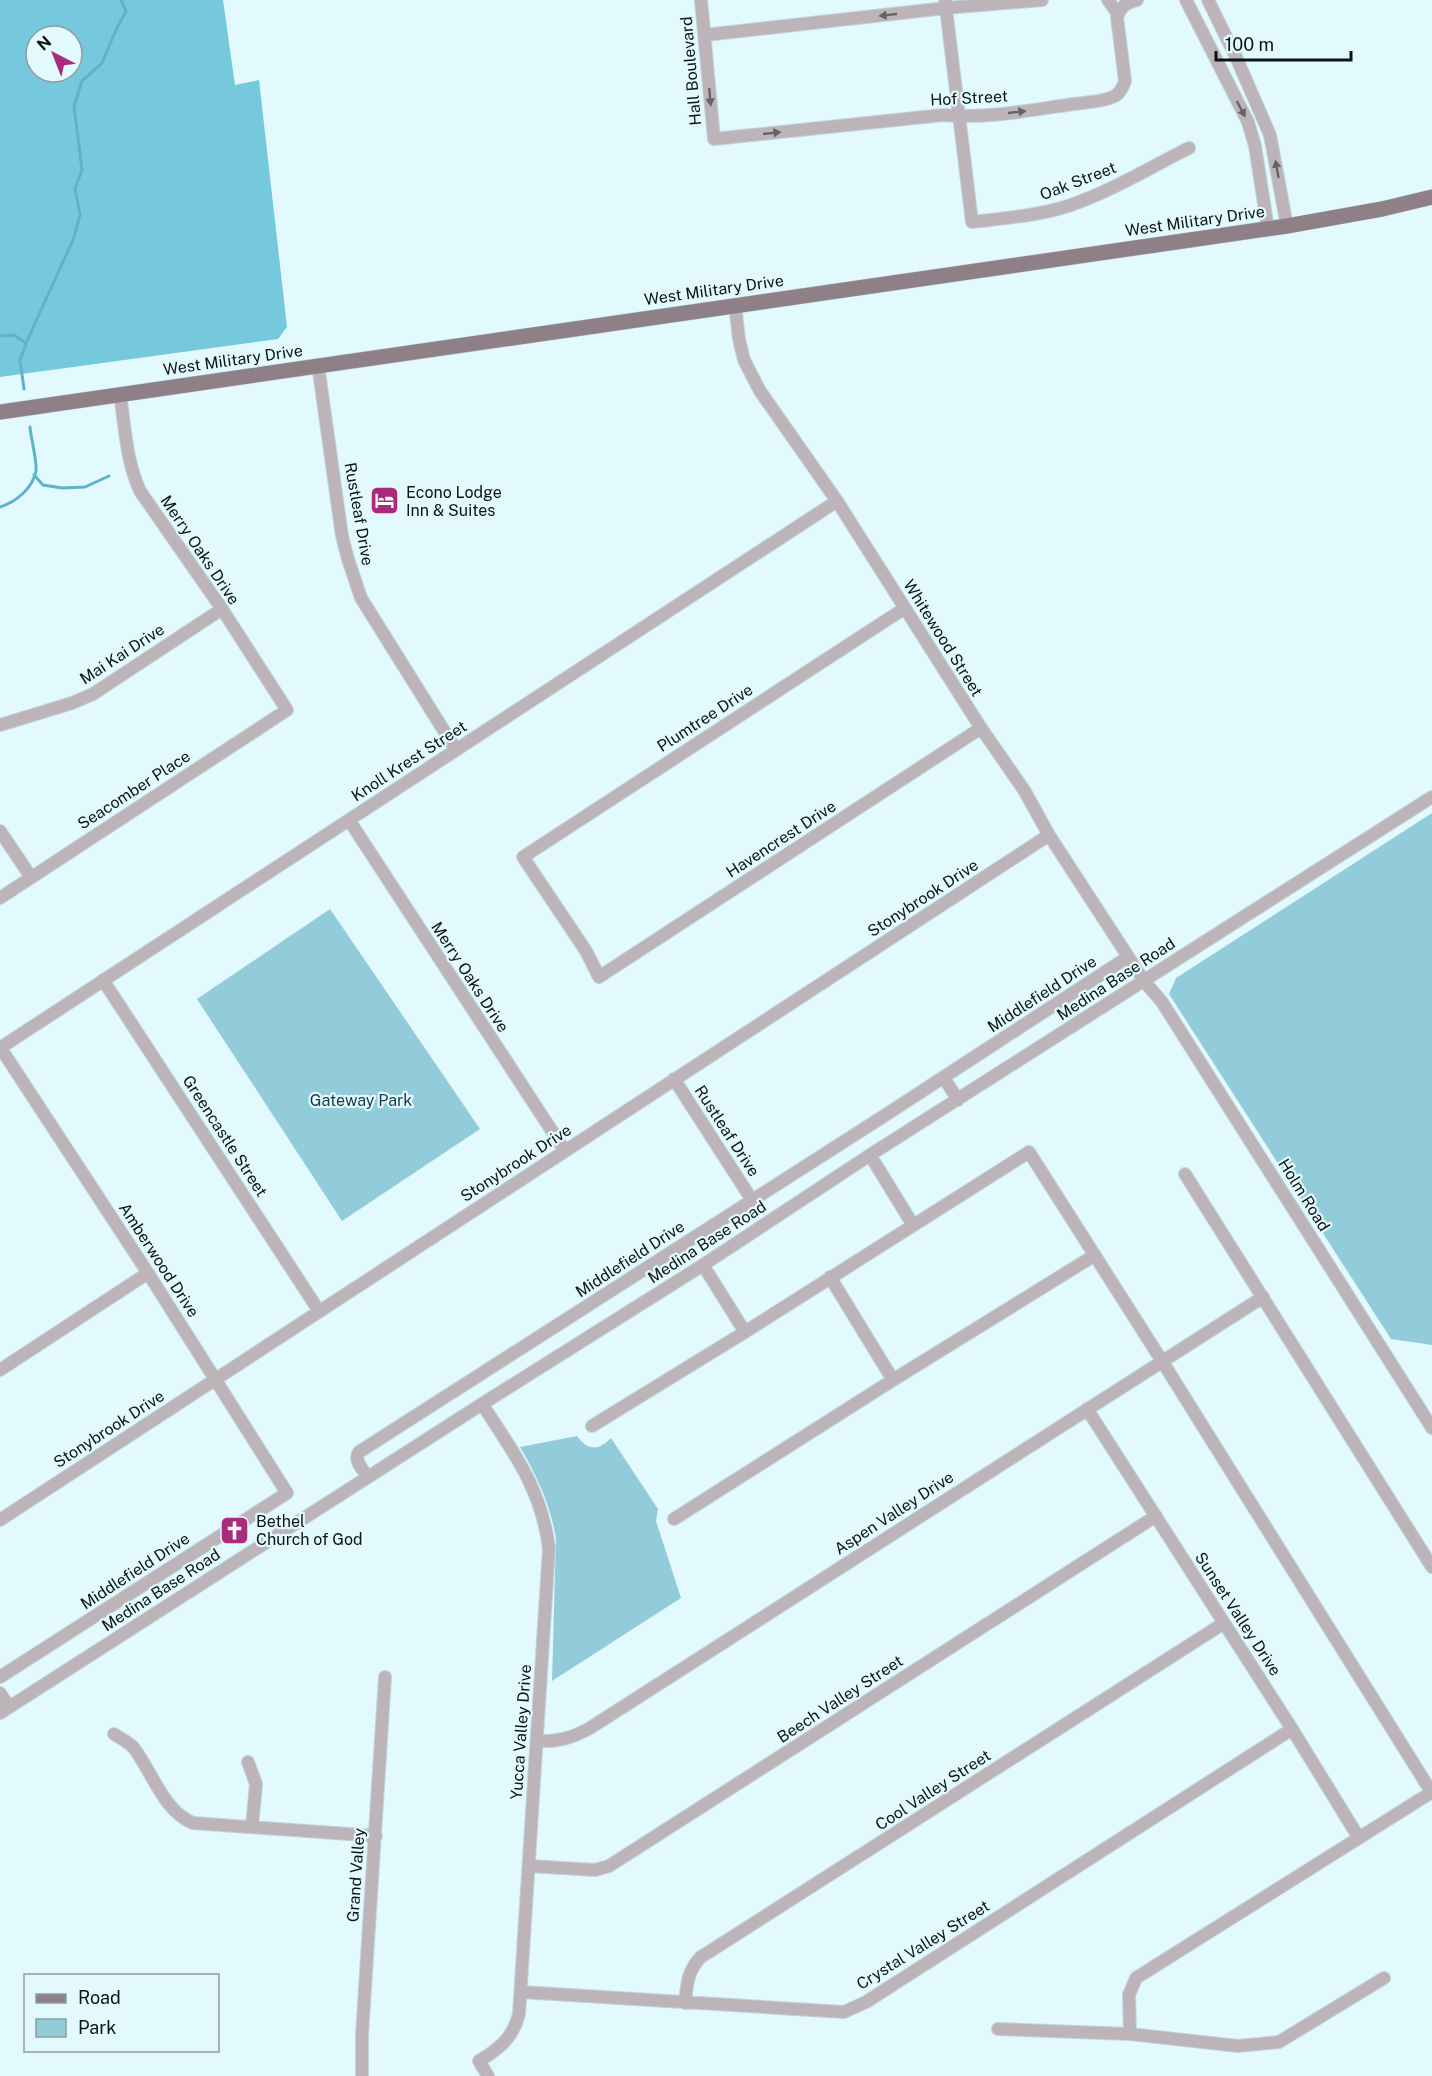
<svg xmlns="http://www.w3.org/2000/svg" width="1432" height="2076" font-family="'Public Sans',sans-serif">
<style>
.green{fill:#92ccda}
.forest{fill:#76c9dc;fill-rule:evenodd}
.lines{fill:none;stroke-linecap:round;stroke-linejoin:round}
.stream{stroke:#60b3c6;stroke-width:3}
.minor-casing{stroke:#c0d4d9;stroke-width:14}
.major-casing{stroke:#c0d4d9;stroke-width:16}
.minor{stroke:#bdb4b9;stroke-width:12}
.major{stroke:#8f7f87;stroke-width:15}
.oneway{fill:#646468}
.labels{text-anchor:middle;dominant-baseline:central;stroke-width:4.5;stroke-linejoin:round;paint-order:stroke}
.street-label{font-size:16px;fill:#0c1416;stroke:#e2f9fe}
.poi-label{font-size:16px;fill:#0c1416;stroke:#e2f9fe;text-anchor:start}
.park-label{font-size:16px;fill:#163d46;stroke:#e2f9fe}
</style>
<rect width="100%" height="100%" fill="#e2f9fe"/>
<!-- green -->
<path class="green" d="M1432 813V1345L1391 1339 1169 994 1176 978Z
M330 909 480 1129 342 1221 197 999Z
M577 1436C588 1451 598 1451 611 1438L658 1509 656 1521 681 1598 552 1681 556 1538C550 1504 537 1476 520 1447Z"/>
<!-- forest -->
<path class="forest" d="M0 0H223L235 85 259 80 287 327 278 339 0 377ZM36 36H72V72H36Z"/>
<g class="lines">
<!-- stream -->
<path class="stream" d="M0 336 14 335 26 343 73 240 80 215 75 188 82 170 74 106 82 81 102 63 115 32 126 11 121 0
M24 389 20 360 26 344
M34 475 43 485 62 488 85 487 109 476
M0 507C16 502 33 488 36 471 37 460 31 439 30 427"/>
<defs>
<path id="minor" d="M701 0 714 139 943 115C987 119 1031 110 1074 104 1087 102 1103 102 1115 96 1121 92 1123 87 1125 81L1117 17C1121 6 1126 3 1137 0
M945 0 972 222C1004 218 1037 216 1068 206 1110 192 1149 168 1189 148
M1108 0 1118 14
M1186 0 1248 122 1255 146 1268 229
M1208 0 1236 57 1270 135 1287 226
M705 35 946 8 1042 0
M735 305 739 339 744 360 760 391 837 501 981 728 1024 790 1049 835 1144 981 1162 1002 1432 1428
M318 365 342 536 348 559 361 598 456 750
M905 608 523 857 586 951 599 977 981 728
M0 725 72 703 93 694 222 609
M349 820 565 1151
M0 831 31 877
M0 898 287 710 222 609 140 491C126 460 125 427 120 394
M103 980 319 1311
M0 1047 148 1273 287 1493 0 1677
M0 1048 837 501
M944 1078 958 1100
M674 1079 752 1200
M870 1155 913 1225
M1185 1174 1432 1567
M703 1265 745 1332
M830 1277 893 1380
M0 1370 148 1273
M482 1404C514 1453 541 1488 549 1548L519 2014C513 2038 499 2049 479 2061L488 2076
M1087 1409 1292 1729 1359 1838
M592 1426 745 1332 1029 1152 1162 1361 1432 1793
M368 1477C363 1470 353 1460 359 1452L887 1114 1128 957
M674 1519 893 1380 1095 1255
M0 1520 1049 835
M0 1693 9 1707
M0 1713 482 1404 703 1265 870 1155 1432 797
M114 1734C120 1738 128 1742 133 1747 152 1771 163 1811 193 1823L376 1836
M537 1741C558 1742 572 1738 590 1728L1263 1297
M248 1762 256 1784 252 1827
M529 1866 595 1870 609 1866 1156 1516
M521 1992 844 2012 866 2002 1292 1729
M685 2003C687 1985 687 1971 701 1957L1224 1623
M998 2029 1130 2034 1238 2046 1279 2042 1384 1978
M1130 2034 1129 1995 1136 1978 1432 1792
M362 2076V2035L385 1677"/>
<path id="major" d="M0 412 1287 226 1382 209 1432 197"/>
</defs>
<!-- minor casing -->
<use href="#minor" class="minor-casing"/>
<!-- major casing -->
<use href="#major" class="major-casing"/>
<!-- minor -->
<use href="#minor" class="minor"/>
<!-- major -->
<use href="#major" class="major"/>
</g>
<!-- one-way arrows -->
<defs><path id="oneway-solid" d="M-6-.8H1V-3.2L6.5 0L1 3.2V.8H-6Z" transform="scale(1.5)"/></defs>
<g class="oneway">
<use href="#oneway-solid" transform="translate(888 15) rotate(174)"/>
<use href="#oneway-solid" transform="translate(710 97) rotate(85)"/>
<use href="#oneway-solid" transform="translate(1241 109) rotate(62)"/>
<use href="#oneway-solid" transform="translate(1017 112) rotate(-6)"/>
<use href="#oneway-solid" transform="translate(772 133) rotate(-6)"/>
<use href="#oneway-solid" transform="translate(1277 169) rotate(-100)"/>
</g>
<!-- icons -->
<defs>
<symbol id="hotel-square" viewBox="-11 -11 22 22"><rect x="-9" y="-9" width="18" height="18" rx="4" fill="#aa2b7b" stroke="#e2f9fe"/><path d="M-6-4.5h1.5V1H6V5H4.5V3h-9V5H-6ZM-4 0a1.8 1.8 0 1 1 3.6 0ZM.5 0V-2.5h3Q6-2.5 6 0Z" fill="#fff"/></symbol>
<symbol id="church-square" viewBox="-11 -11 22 22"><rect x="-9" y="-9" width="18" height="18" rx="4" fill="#aa2b7b" stroke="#e2f9fe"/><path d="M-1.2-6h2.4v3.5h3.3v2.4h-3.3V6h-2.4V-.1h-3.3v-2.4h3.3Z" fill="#fff"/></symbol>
</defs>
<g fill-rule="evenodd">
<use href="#hotel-square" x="368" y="484" width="33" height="33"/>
<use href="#church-square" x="218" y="1514" width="33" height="33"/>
</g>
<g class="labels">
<!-- street labels -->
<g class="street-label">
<text transform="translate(691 71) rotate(-95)">Hall Boulevard</text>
<text transform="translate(969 98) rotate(-3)">Hof Street</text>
<text transform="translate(1078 181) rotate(-21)">Oak Street</text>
<text transform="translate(1195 221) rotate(-8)">West Military Drive</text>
<text transform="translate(714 290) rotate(-8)">West Military Drive</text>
<text transform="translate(233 360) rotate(-8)">West Military Drive</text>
<text transform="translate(359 514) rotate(80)">Rustleaf Drive</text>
<text transform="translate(200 550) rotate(56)">Merry Oaks Drive</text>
<text transform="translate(943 638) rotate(58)">Whitewood Street</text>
<text transform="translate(122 654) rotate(-33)">Mai Kai Drive</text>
<text transform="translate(705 718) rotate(-33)">Plumtree Drive</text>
<text transform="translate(409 761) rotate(-33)">Knoll Krest Street</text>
<text transform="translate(134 790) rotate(-33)">Seacomber Place</text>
<text transform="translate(781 839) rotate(-33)">Havencrest Drive</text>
<text transform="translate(923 898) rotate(-33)">Stonybrook Drive</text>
<text transform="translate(470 977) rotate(57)">Merry Oaks Drive</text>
<text transform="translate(1116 979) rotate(-33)">Medina Base Road</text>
<text transform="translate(1042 994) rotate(-33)">Middlefield Drive</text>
<text transform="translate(727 1131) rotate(57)">Rustleaf Drive</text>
<text transform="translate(225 1136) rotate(57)">Greencastle Street</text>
<text transform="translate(516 1163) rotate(-33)">Stonybrook Drive</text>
<text transform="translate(1304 1195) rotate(58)">Holm Road</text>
<text transform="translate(707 1242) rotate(-33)">Medina Base Road</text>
<text transform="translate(630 1259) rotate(-33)">Middlefield Drive</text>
<text transform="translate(159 1260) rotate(57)">Amberwood Drive</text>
<text transform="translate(109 1429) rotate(-33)">Stonybrook Drive</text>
<text transform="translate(894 1513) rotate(-33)">Aspen Valley Drive</text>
<text transform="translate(135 1571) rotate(-33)">Middlefield Drive</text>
<text transform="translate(161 1590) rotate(-33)">Medina Base Road</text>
<text transform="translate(1238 1614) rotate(57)">Sunset Valley Drive</text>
<text transform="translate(840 1699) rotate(-33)">Beech Valley Street</text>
<text transform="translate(521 1732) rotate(-86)">Yucca Valley Drive</text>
<text transform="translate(933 1790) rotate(-33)">Cool Valley Street</text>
<text transform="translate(356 1875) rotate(-86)">Grand Valley</text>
<text transform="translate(923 1945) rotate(-32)">Crystal Valley Street</text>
</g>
<!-- poi labels -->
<g class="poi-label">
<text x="406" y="492">Econo Lodge<tspan x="406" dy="18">Inn &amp; Suites</tspan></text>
<text x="256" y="1521">Bethel<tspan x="256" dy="18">Church of God</tspan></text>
</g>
<!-- park labels -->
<g class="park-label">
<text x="361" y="1100">Gateway Park</text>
</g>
</g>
<!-- legend -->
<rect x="24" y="1974" width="195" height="78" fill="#e2f9fe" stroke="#8c9da1" stroke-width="1.5"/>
<rect x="36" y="1994" width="30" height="9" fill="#8f7f87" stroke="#8c9da1" stroke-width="1.5"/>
<text x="78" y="2004" font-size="18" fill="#0c1416">Road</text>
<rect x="36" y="2019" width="30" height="18" fill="#92ccda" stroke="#8c9da1" stroke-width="1.5"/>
<text x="78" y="2034" font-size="18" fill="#0c1416">Park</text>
<!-- north arrow -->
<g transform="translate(54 54) rotate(318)"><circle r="28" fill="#e2f9fe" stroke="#8c9da1" stroke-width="1.5"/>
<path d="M0-4.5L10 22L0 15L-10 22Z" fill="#aa2b7b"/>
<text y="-9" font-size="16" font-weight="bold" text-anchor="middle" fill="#0c1416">N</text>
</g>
<!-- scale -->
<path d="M1216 51v9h135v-9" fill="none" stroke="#0c1416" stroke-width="3"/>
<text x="1225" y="51" font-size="18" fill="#0c1416" stroke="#e2f9fe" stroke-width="4.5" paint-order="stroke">100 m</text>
</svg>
